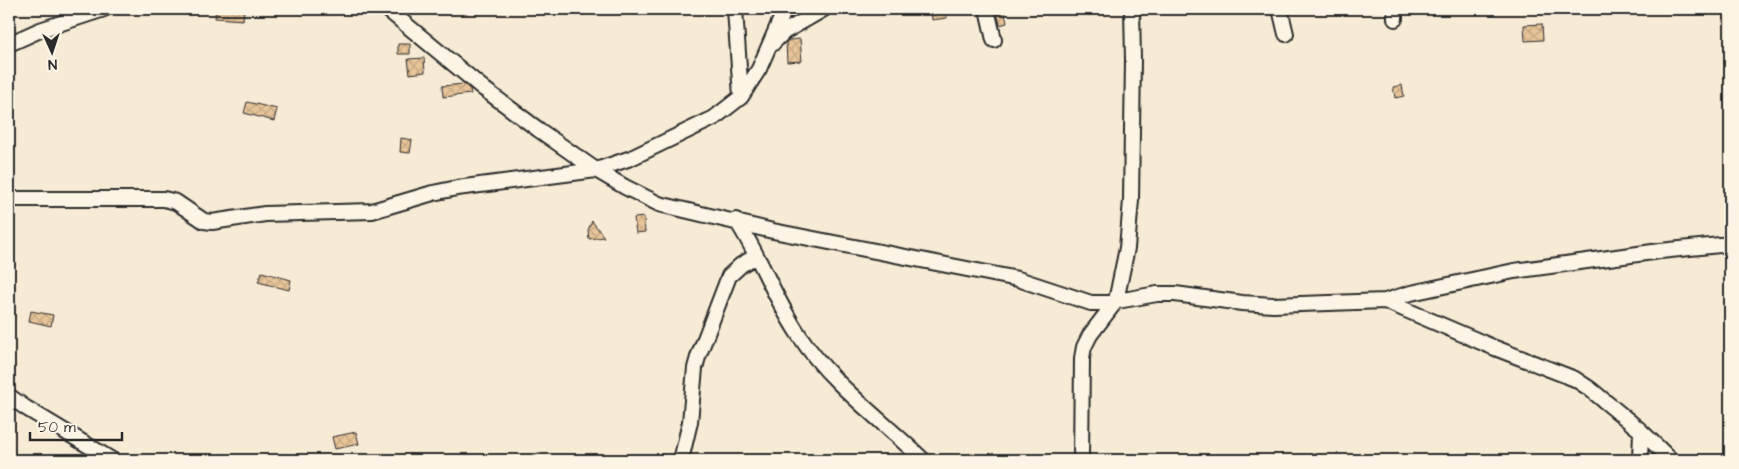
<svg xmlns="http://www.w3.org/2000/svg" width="1739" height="469" font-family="'Architects Daughter',sans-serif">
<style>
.building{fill:url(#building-cross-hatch);stroke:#2b2b2b}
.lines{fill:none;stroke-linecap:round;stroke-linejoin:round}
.minor-casing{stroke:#2b2b2b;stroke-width:18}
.minor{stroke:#fcf5e5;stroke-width:14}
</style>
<defs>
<pattern id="building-cross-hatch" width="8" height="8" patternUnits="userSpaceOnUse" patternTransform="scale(1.25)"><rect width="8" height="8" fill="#e8c599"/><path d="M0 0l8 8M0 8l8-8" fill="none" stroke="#c7a984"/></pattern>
</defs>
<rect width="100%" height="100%" fill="#f8ebd6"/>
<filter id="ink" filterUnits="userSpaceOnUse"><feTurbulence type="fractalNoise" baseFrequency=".02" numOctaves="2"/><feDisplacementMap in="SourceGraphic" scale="10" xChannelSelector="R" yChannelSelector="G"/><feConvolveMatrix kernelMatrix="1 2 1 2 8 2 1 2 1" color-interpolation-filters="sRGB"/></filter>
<g filter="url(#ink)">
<!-- building -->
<path class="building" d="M216 9 244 11 243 20 215 18Z
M946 9 947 18 932 20 931 11Z
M996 9H1004L1007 23 1000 25Z
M1542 24 1543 40 1525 41 1524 25Z
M800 39 802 61 787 62 786 42 789 40Z
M398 44H410V54H398Z
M424 58 425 72 410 74 408 59Z
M464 84 470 89 471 94 443 97 442 86Z
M1402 85 1404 96 1395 98 1393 87Z
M247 102 277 109 274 121 244 113Z
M401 138 412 140 410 153 400 152Z
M644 217 645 232 636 233 634 218Z
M592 221 604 237 589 239 588 230Z
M262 272 291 280 289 290 258 282Z
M31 311 53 315 51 326 29 321Z
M356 432 359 444 335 449 332 437Z"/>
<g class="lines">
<defs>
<path id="minor" d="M387 9 484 89 539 130 596 170 625 187 659 204 773 231 1018 279 1091 303H1106L1157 294H1175L1242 303 1273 305 1385 301 1411 293 1514 271 1660 251 1730 244
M735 9 741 97
M987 9 994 40
M1280 9 1286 34
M1395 19V9
M9 44 40 30 104 9
M771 45 784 32 824 9
M9 199H164L176 202 204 221 212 222 265 214 372 211 433 193 457 188 596 170 631 158 714 118 741 97 759 69 785 9
M736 220C760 256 774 298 799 335 831 384 881 419 923 460
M1385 301 1495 348 1575 379 1590 389 1641 431 1671 460
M9 396 26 408 112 460
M681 460 690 422 695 368 698 357 729 276 741 265 756 256
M1081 460 1082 358 1084 347 1090 335 1116 301 1127 248 1131 200 1133 60 1132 9
M1640 460 1641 431"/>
</defs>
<!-- minor casing -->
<use href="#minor" class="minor-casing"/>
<!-- minor -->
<use href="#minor" class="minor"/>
</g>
</g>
<!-- margin -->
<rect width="1739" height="469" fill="none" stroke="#fcf5e5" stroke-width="30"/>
<rect x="15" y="15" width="1709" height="439" fill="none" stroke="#2b2b2b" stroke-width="2" filter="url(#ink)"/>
<!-- north arrow -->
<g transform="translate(52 52) rotate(177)" stroke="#fcf5e5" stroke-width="4" paint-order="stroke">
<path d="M0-4L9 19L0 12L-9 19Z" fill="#2b2b2b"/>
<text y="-8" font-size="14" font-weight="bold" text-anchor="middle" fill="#2b2b2b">N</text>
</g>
<!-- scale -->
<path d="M30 432v8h92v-8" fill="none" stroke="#2b2b2b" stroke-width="2.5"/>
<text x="38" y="432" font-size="15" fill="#2b2b2b" stroke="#fcf5e5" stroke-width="4" paint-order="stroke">50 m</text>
</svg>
